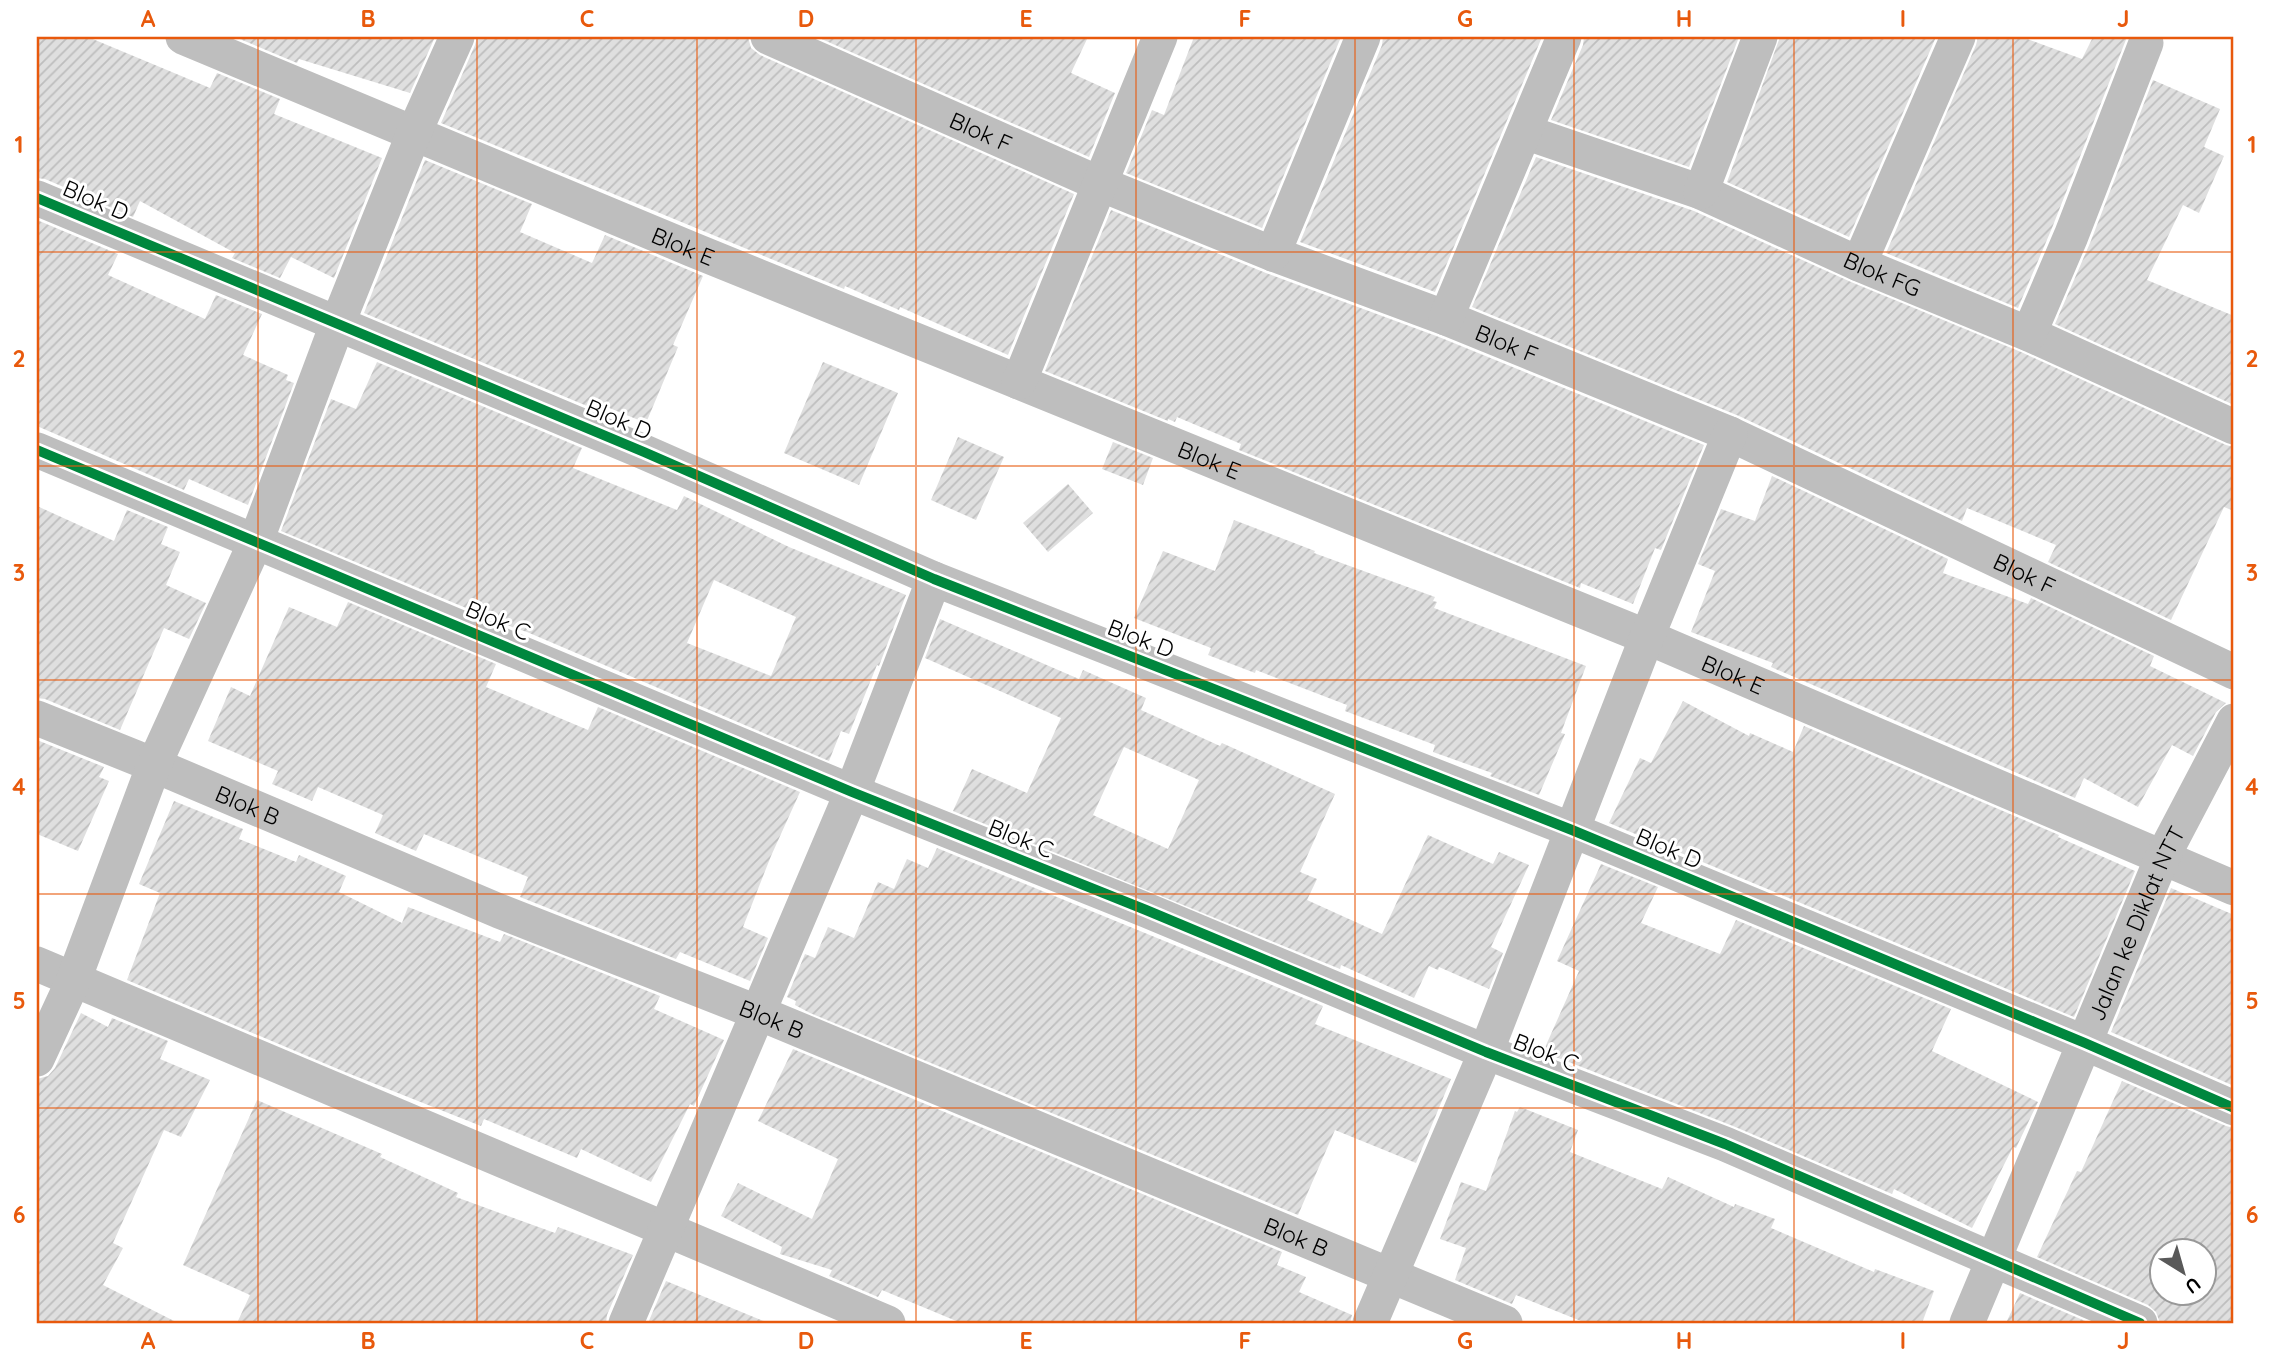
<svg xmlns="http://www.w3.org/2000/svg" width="2271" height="1360" font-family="Quicksand,sans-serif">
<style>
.building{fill:url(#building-hatch);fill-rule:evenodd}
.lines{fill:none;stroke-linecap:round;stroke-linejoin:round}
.street{stroke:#bebebe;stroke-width:35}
.cycleway-casing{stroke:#fff;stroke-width:15}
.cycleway{stroke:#00873e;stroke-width:10}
.grid{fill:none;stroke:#e8590c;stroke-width:2;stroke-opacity:0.55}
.labels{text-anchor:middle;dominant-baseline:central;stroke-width:6;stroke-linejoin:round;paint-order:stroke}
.street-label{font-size:23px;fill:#000;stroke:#fff}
.neatline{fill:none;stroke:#e8590c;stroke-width:2.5}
.grid-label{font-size:23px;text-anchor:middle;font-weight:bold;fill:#e8590c}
</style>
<defs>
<pattern id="building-hatch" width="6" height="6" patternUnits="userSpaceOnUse" patternTransform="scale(1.75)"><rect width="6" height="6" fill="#dfdfdf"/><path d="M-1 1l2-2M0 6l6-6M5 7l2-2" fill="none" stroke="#bebebe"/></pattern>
</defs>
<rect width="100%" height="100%" fill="#fff"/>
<!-- building -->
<path class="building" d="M37 37H88L210 88 217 73 280 99 274 114 382 158 334 278 291 257 280 278 232 258 235 253 140 201 133 217 45 179 37 178Z
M235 37H435L410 93 299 59 297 63Z
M477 37H748L751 48 760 55 1074 194 1008 355 900 307 899 310 845 286 844 289 441 123 475 45Z
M817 37H1088L1071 73 1115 93 1089 157Z
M1194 37H1341L1262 228 1126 173 1152 110 1164 115Z
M1383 37H1542L1435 292 1300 242 1382 45Z
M1584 37H1739L1689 167 1551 120 1583 45Z
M1780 37H1936L1849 237 1727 182Z
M1978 37H2022L2082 59 2093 37H2127L2052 228 2018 308 1886 253 1976 45Z
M2153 80 2220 109 2204 147 2224 156 2199 213 2183 205 2147 280 2234 316V405L2055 324 2090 243Z
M1536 157 1694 211 1851 282 2021 352 2226 445 2234 447V511L2224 507 2171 620 2048 562 2056 545 1967 508 1962 521 1739 416 1472 307Z
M425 160 532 204 520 232 592 263 605 235 703 276 673 345 678 347 646 423 602 405 599 411 364 313Z
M1111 210 1266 273 1439 337 1704 445 1661 550 1655 548 1633 604 1581 583 1580 588 1239 450 1241 444 1177 417 1175 422 1168 419V421L1045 371Z
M37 220 118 254 108 275 205 319 216 295 262 314 243 355 288 375 286 380 294 383 248 505 189 479 184 490 37 426Z
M377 362 582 448 573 468 677 510 684 496 789 547 906 595 879 666 877 665 849 734 841 731 829 761 527 632 512 627 281 531 331 399 356 409ZM714 580 796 617 771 676 687 643Z
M823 362 898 393 859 485 784 453Z
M958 437 1004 457 976 520 931 500Z
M1113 442 1153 458 1143 485 1102 469Z
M1772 476 1948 559 1943 573 2028 604 2031 598 2154 656 2150 666 2226 703 2216 712 2193 756 2172 745 2138 807 2084 778 2075 798 1771 667 1773 663 1691 632 1715 571 1698 564 1721 509 1755 521Z
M1068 484 1093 513 1048 552 1023 523Z
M37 506 114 541 127 510 168 527 161 544 180 552 166 585 206 603 189 639 164 628 120 730 45 699 37 698Z
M1234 520 1315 551 1314 553 1435 597 1433 601 1437 602 1434 608 1586 666 1561 733 1565 734 1539 795 1490 776 1492 773 1433 752 1435 745 1345 711 1347 705 1256 670 1255 673 1208 655 1211 648 1134 618 1163 551 1215 571Z
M348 602 496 664 486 687 588 730 598 707 800 792 771 856 743 927 768 938 750 981 680 952 676 959 520 897 528 877 424 834 416 851 375 833 383 815 318 787 312 801 272 784 278 771 208 741 231 687 250 696 289 607 337 627Z
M940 619 1079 679 1083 670 1146 698 1141 710 1220 746 1222 743 1335 794 1300 872 1317 879 1307 900 1382 934 1428 835 1493 864 1499 852 1529 865 1491 947 1503 953 1489 989 1439 967 1438 970 1429 966 1414 998 1341 965 1340 969 953 811 972 769 1027 793 1061 718 925 658ZM1124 747 1199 780 1168 849 1093 815Z
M1683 701 1749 736 1750 733 1793 752 1804 726 2059 835 2058 837 2135 871 2074 1017 1609 823 1640 758 1651 763Z
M37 740 104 767 99 777 109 781 78 851 37 834Z
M174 801 243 829 239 839 296 862 299 855 346 876 339 892 402 923 408 907 500 942 504 934 660 996 654 1009 724 1040 694 1106 690 1104 651 1182 581 1149 577 1158 484 1119 481 1126 345 1072 127 980 160 893 139 884Z
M937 848 1323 1006 1315 1024 1451 1079 1416 1163 1335 1130 1298 1215 810 1013 795 1005 796 1001 787 997 805 954 815 958 828 927 854 938 878 882 894 889 907 859 928 868Z
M1601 864 1658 887 1641 923 1720 954 1736 920 1951 1009 1932 1051 2038 1102 2016 1148 2013 1147 1972 1228 1894 1189 1892 1194 1733 1126 1543 1052 1579 971 1557 961Z
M2171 888 2234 915V1086L2111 1032Z
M81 1013 108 1027 112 1018 168 1041 160 1059 210 1080 181 1137 164 1130 113 1243 123 1248 103 1285 178 1323H37V1079L48 1076 55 1068Z
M793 1049 1282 1252 1277 1265 1306 1277 1299 1292 1352 1315 1350 1323H961L882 1290 878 1297 829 1276 832 1270 780 1254 782 1247 721 1216 738 1183 812 1219 838 1159 758 1121Z
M2122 1081 2226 1126 2234 1128V1323H2160L2156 1312 2148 1305 2037 1257 2077 1171 2081 1172ZM2162 1251H2204V1293H2162Z
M257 1100 382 1154 380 1157 458 1193 456 1197 555 1233 558 1227 633 1255 607 1315 606 1323H237L250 1295 183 1265Z
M1520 1107 1578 1130 1570 1152 1662 1189 1668 1177 1734 1207 1735 1204 1775 1219 1771 1228 1874 1272 1875 1269 1934 1291 1922 1323H1586L1516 1295 1512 1304 1455 1280 1466 1248 1440 1239 1461 1182 1486 1191 1515 1111 1517 1112Z
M666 1281 766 1322V1323H648Z
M2020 1293 2090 1323H2006Z"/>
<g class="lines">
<!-- street -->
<g class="street">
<path id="s1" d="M183 37 691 249 1647 637 2234 888"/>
<path id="s2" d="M768 37 1098 183 1273 254 1446 318 1730 434 2234 672"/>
<path id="s3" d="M1525 132 1701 192 1859 264 2029 334 2234 427"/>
<path d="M1701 192 1760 37"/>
<path d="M37 198 644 452 934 579 1572 830 2085 1043 2234 1108"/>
<path d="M1273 254 1363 37"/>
<path d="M1859 264 1958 37"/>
<path d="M1446 318 1564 37"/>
<path d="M2029 334 2071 236 2146 43"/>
<path d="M1019 382 1160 37"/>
<path d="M37 450 852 792 1146 910 1486 1052 1725 1144 2140 1323"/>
<path id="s4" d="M37 718 154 765 499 911 759 1013 1505 1323"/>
<path d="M37 964 888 1323"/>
<path d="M37 1059 74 979 154 765 256 541 337 325 414 133 457 37"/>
<path d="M626 1323 852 792 934 579"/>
<path d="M1370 1323 1486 1052 1647 637 1730 434"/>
<path id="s5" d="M1967 1323 2162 858 2234 721"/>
</g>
<defs>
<path id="cycleway" d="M37 198 644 452 934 579 1572 830 2085 1043 2234 1108
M37 450 852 792 1146 910 1486 1052 1725 1144 2140 1323"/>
</defs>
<!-- cycleway casing -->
<use href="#cycleway" class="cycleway-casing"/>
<!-- cycleway -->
<use href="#cycleway" class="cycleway"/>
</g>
<!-- grid -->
<path class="grid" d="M258 37V1323M477 37V1323M697 37V1323M916 37V1323M1136 37V1323M1355 37V1323M1574 37V1323M1794 37V1323M2013 37V1323M37 252H2234M37 466H2234M37 680H2234M37 894H2234M37 1108H2234"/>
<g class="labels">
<!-- street labels -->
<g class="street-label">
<text stroke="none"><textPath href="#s2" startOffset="233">Blok F</textPath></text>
<text transform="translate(96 200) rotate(23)">Blok D</text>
<text stroke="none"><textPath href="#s1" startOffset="542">Blok E</textPath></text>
<text stroke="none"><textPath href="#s3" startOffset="385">Blok FG</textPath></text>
<text stroke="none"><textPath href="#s2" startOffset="800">Blok F</textPath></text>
<text transform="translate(619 419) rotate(23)">Blok D</text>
<text stroke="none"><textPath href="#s1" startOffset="1110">Blok E</textPath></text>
<text stroke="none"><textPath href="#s2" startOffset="1367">Blok F</textPath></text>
<text transform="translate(498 620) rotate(23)">Blok C</text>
<text transform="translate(1141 638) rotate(21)">Blok D</text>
<text stroke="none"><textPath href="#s1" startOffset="1676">Blok E</textPath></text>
<text stroke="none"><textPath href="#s4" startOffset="228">Blok B</textPath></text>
<text transform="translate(1021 838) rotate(22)">Blok C</text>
<text transform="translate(1669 848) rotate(23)">Blok D</text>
<text stroke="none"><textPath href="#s5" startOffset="434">Jalan ke Diklat NTT</textPath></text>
<text stroke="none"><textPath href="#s4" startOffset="794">Blok B</textPath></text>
<text transform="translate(1546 1052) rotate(21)">Blok C</text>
<text stroke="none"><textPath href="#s4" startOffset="1362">Blok B</textPath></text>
</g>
</g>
<!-- border -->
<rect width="2271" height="1360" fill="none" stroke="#ffffff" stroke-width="77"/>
<!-- north arrow -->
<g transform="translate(2183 1272) rotate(143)"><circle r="33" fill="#ffffff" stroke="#999999" stroke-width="2"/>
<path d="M0-5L12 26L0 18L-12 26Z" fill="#595959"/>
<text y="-10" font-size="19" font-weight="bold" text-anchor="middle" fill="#000000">U</text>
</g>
<rect x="38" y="38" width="2194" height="1284" class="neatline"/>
<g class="grid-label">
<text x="148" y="27">A</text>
<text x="368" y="27">B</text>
<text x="587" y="27">C</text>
<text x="806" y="27">D</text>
<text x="1026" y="27">E</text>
<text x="1245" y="27">F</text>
<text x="1465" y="27">G</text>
<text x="1684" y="27">H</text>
<text x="1903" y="27">I</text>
<text x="2123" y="27">J</text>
<text x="19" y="153">1</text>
<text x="2252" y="153">1</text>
<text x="19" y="367">2</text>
<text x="2252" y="367">2</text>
<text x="19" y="581">3</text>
<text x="2252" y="581">3</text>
<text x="19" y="795">4</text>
<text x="2252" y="795">4</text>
<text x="19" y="1009">5</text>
<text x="2252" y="1009">5</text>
<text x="19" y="1223">6</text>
<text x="2252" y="1223">6</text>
<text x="148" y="1349">A</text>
<text x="368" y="1349">B</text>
<text x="587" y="1349">C</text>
<text x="806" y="1349">D</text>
<text x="1026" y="1349">E</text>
<text x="1245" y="1349">F</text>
<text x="1465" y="1349">G</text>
<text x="1684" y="1349">H</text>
<text x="1903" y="1349">I</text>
<text x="2123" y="1349">J</text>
</g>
</svg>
